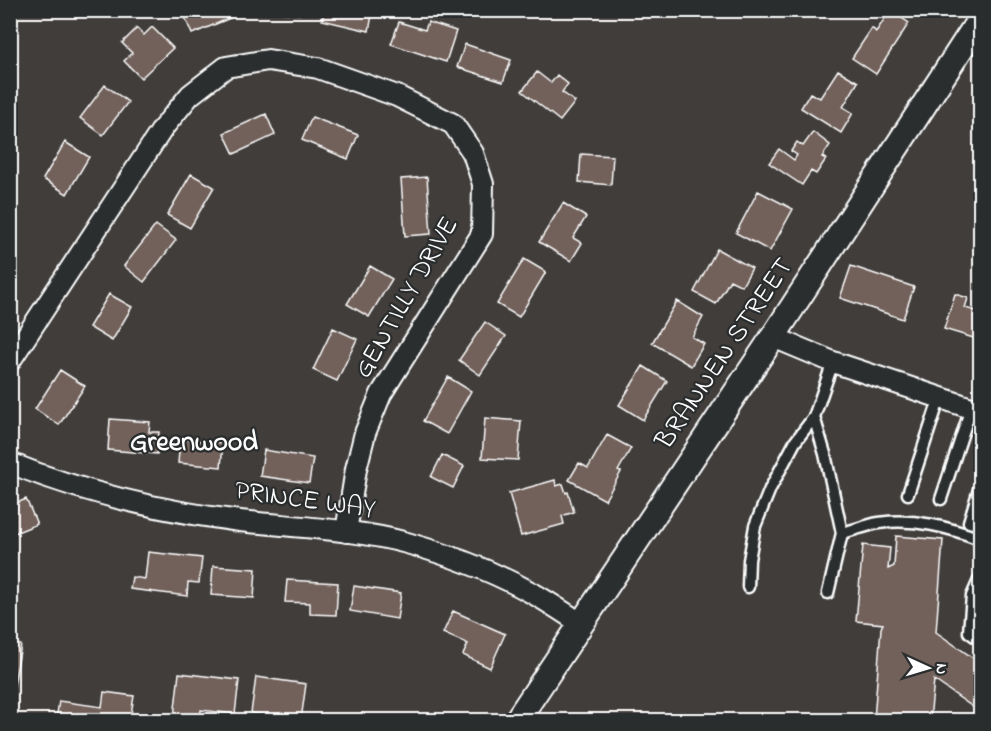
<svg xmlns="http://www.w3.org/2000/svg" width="991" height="731" font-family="'Indie Flower',sans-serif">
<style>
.building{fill:#72615a;stroke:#fff;stroke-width:1.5}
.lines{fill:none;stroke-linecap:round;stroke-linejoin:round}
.service-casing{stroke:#fff;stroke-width:15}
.minor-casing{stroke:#fff;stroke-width:24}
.tertiary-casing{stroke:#fff;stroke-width:28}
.service{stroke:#2a2d2e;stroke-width:10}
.minor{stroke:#2a2d2e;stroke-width:20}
.tertiary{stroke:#2a2d2e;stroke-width:24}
.labels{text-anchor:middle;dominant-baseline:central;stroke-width:4.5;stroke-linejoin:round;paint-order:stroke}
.street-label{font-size:27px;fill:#fff;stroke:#2a2d2e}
.neighbourhood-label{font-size:28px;font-weight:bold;fill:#fff;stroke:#2a2d2e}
</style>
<rect width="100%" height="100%" fill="#403d3b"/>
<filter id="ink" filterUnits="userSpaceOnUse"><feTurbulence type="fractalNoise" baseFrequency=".0167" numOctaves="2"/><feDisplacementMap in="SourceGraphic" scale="12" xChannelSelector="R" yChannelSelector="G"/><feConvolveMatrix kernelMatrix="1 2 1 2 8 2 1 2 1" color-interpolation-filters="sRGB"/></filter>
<g filter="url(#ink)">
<!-- building -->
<path class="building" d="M182 10H233L235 16 192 34Z
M257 10H300V14Z
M324 10H373L369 31 322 20Z
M890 10 909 23 876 74 852 58 872 28 876 32Z
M399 22 425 30 428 22 456 31 446 62 391 44Z
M152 27 173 48 141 78 124 61 132 53 122 43 137 28 144 35Z
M465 44 511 60 503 82 457 67Z
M838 70 858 82 843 107 853 113 841 133 801 108 810 93 820 98Z
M537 72 551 83 557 75 568 84 562 92 575 102 560 121 522 91Z
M105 85 128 102 103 135 80 118Z
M266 114 275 135 234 154 224 133Z
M312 117 358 135 348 159 302 140Z
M813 132 830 145 822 157 826 159 816 174 811 171 802 185 769 163 779 149 794 160 797 155 791 151 797 142 803 146Z
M65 142 89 157 67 194 43 179Z
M581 154 613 156 611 185 579 182Z
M191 174 214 187 190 228 167 215Z
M427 177 431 234 405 236 401 179Z
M758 191 793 209 770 251 736 233Z
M563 203 586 217 573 238 582 243 571 261 539 242Z
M156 225 176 240 144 282 124 266Z
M717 249 752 268 742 286 730 280 716 304 694 292Z
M524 259 546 272 519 317 497 304Z
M370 266 392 279 369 317 347 304Z
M851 266 914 287 903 319 840 298Z
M109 294 132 307 112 341 89 327Z
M955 294 968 298 965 308 980 312V340L944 329Z
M677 301 703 317 692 337 704 344 691 366 652 343Z
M485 322 506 336 480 375 459 360Z
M333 328 357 339 337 381 313 370Z
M643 366 667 381 643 420 619 405Z
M60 370 85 386 59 425 35 409Z
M448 377 471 391 447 434 423 421Z
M485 418 521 421 518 460 482 458Z
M110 419 150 422 149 432H159L157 454 108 450Z
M607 435 631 448 618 471 621 472 605 500 569 480 579 463 588 468Z
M180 439 223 443 221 467 178 463Z
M264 450 313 458 309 483 260 476Z
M442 455 464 466 453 488 431 477Z
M555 480 556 486 563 484 566 493 568 492 574 512 562 516 564 524 521 536 509 493Z
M26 499 37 524 10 535V506Z
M896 536 943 540 936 632 980 663V712L934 680 930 720H874L881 628 883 624 856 621 863 545 890 548 888 569 894 566Z
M148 552 202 558 199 583 188 582 187 596 130 589 132 577 145 579Z
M213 566 256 569 254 598 211 595Z
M287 580 338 583 336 615 310 614V603L285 602Z
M354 586 401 593 397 619 350 611Z
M453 611 505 634 490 668 463 655 468 644 443 633Z
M10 643 21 645 12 697 10 696Z
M179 673 239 680 235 714 201 710 200 720 174 717Z
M256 677 306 684 301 720 251 713Z
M104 692 134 696 130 720H56L59 701 102 707Z"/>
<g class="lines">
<defs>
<path id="service" d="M814 417 825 454 842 533 828 593
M980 486 969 522 980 525
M908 494 940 397
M941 499 971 408
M842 533C854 530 867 525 879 523 914 518 948 527 980 539
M980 578 972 596 969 632 980 640
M748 587 749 560 755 526 770 489 795 442 814 417 833 362"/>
<path id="minor" d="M773 337 833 362 980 411
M10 361 163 128 190 95 226 67 268 60 318 68 397 96 453 124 473 153 483 184 482 234 381 394 365 433 356 469 346 532
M10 463C84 493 161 511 240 521 293 527 356 529 407 543 450 555 495 572 534 594 550 603 565 613 580 623"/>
<path id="tertiary" d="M517 720 773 337 980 19"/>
</defs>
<!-- service casing -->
<use href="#service" class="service-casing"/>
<!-- minor casing -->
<use href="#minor" class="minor-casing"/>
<!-- tertiary casing -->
<use href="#tertiary" class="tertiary-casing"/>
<!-- service -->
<use href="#service" class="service"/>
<!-- minor -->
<use href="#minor" class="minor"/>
<!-- tertiary -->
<use href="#tertiary" class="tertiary"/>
</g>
</g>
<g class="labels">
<!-- street labels -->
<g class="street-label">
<text transform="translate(407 298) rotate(-60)">GENTILLY DRIVE</text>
<text transform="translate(725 354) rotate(-56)">BRANNEN STREET</text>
<text transform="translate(305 501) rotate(8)">PRINCE WAY</text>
</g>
<!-- neighbourhood labels -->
<g class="neighbourhood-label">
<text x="194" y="443">Greenwood</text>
</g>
</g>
<!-- margin -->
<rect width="991" height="731" fill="none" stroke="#2a2d2e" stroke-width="36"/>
<rect x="18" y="18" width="955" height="695" fill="none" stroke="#fff" stroke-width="2" filter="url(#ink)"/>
<!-- north arrow -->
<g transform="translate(928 668) rotate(94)" stroke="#2a2d2e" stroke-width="4.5" paint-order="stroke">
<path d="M0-4.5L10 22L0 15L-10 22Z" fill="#ffffff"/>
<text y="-9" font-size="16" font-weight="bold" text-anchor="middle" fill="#ffffff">N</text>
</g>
</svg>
